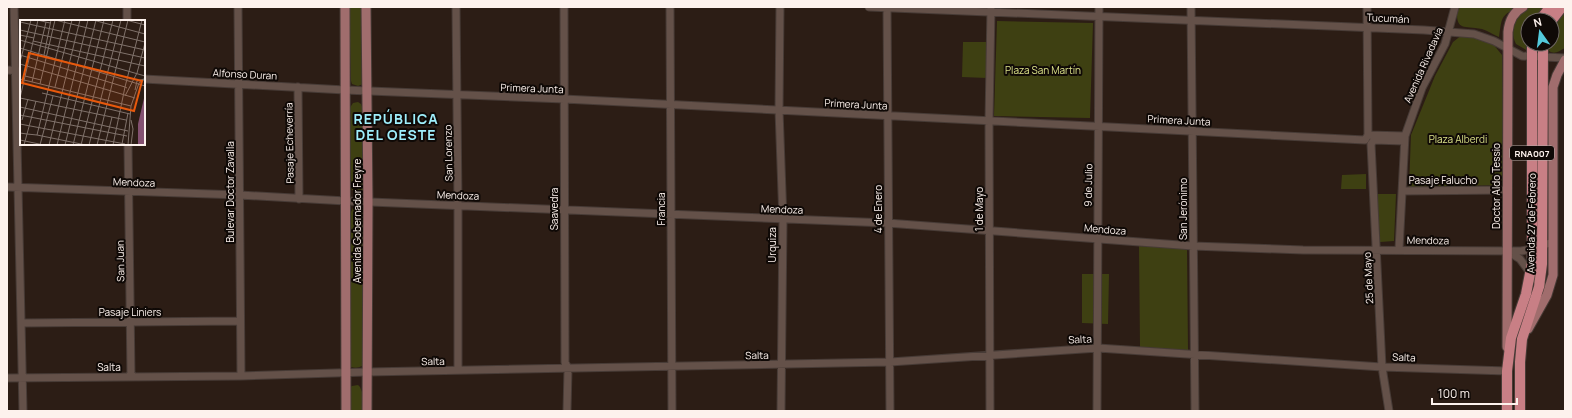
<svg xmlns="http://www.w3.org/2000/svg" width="1572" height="418" font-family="Manrope,sans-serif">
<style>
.green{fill:#3e4012}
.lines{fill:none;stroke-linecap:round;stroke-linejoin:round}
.minor-casing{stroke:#473b36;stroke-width:9}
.major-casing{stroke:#473b36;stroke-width:11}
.highway-casing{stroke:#473b36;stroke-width:12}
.minor{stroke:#645149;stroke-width:7}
.major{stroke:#a06d6d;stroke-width:9}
.highway{stroke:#c87f85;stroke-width:10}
.labels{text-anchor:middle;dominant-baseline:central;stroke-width:4;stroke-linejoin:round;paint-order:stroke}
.shield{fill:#0f0906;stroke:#b6aca8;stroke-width:1}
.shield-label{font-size:9px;font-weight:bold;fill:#fdf2ed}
.street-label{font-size:10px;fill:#fdf2ed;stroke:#0f0906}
.park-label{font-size:10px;fill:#dae088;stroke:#0f0906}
.district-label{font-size:14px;font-weight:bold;letter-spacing:1px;fill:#9feffc;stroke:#0f0906}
.inset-road{fill:none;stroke:#80726b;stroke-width:1}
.view{fill:#e8590c;fill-opacity:0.15;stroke:#e8590c;stroke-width:2}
.inset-edge{fill:none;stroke:#fdf2ed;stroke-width:2}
</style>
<rect width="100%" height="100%" fill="#2c1d15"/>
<!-- green -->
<path class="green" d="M349 7H363V84L358 86 352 84 351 81Z
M1457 7H1518C1500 16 1502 18 1499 37 1494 35 1488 31 1482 29 1462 25 1456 32 1457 7Z
M1528 7H1544L1535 20H1528V51L1516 44C1509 30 1515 14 1528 7Z
M1565 12V48C1559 51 1555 55 1549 51V44H1552C1552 29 1553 23 1565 12Z
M997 21 1093 23 1090 118 994 116Z
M1462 35H1466L1493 44 1502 55 1504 185 1409 187 1411 135 1435 76 1453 42Z
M963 42H988L987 78 962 77Z
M358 102 361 104 363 109 364 190 358 192 352 190 351 188 349 109 353 103Z
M1366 174V189H1341L1342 175Z
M1377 194H1396L1394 241 1380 242Z
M360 207 363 209 365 213 363 363 362 366C358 368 355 368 351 367L350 363V214L353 208Z
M1139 246 1187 249 1188 350 1140 347Z
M1082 274H1109L1108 324 1082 323Z
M358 385 360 387 362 392V411H349V388L352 386Z"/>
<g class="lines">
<defs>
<path id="minor" d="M14 7 23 411
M127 7V21
M238 7 241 376
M456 7 458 205V370
M564 7 565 362 568 369 567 411
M670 7 672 411
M780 7 779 110 783 220 781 411
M869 7 1424 30 1474 34 1494 41 1522 56 1565 58
M887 7 890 411
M1191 7 1195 411
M7 70 21 71
M144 79 345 90 564 99 1365 140 1368 135 1367 7
M298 87 299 199
M1368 135 1405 136
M128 144 131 377
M7 187 240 195 346 201 887 223 1193 246 1303 250 1521 251 1532 249 1553 242
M1402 191 1507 190
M1399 249 1405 136 1422 88 1445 44 1455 7
M1507 251 1520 259 1534 278 1542 285
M21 323 240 321
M7 378 241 376 367 372 890 362 1098 348 1382 367 1507 371
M990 411 989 121 991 7
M1097 411 1099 7
M1389 411 1382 367 1371 144 1374 140 1404 141"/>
<path id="major" d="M345 7 346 411
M366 7 368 202 367 411
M1528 329 1547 295 1553 275V87L1557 75 1565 60
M1507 347 1508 32C1509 22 1513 12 1523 7"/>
<path id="highway" d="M1540 20 1550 7
M1552 20 1562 7
M1507 411V371L1511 338 1526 294 1532 263V44
M1520 411V362L1522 339 1539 287 1542 264 1543 44"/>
</defs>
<!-- minor casing -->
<use href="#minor" class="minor-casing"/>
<!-- major casing -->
<use href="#major" class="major-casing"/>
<!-- highway casing -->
<use href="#highway" class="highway-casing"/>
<!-- minor -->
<use href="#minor" class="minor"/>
<!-- major -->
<use href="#major" class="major"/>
<!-- highway -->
<use href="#highway" class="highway"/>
</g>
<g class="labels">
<!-- shield labels -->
<rect class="shield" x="1510" y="146" width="44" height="14" rx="3"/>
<g class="shield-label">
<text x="1532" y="153">RNA007</text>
</g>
<!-- street labels -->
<g class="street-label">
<text transform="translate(1388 18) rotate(3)">Tucumán</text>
<text transform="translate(1423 65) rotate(-66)">Avenida Rivadavia</text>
<text transform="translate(245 74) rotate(3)">Alfonso Duran</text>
<text transform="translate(532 88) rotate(2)">Primera Junta</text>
<text transform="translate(856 104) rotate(3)">Primera Junta</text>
<text transform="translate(1179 120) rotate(3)">Primera Junta</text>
<text transform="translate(289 143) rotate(-91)">Pasaje Echeverría</text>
<text transform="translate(448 153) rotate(-91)">San Lorenzo</text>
<text x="1443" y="180">Pasaje Falucho</text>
<text transform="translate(134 182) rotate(2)">Mendoza</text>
<text transform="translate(1088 185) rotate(-89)">9 de Julio</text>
<text transform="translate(1496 186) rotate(-90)">Doctor Aldo Tessio</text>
<text transform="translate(230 192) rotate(-90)">Bulevar Doctor Zavalla</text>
<text transform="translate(458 195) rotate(2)">Mendoza</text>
<text transform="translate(554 209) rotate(-90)">Saavedra</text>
<text transform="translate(661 209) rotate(-90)">Francia</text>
<text transform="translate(782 209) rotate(2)">Mendoza</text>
<text transform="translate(878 209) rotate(-90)">4 de Enero</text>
<text transform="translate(979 209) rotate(-90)">1 de Mayo</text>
<text transform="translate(1183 209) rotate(-90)">San Jerónimo</text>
<text transform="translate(357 221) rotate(-90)">Avenida Gobernador Freyre</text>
<text transform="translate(1531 223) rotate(-89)">Avenida 27 de Febrero</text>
<text transform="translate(1105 229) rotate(5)">Mendoza</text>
<text transform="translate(1428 240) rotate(1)">Mendoza</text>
<text transform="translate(772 245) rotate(-90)">Urquiza</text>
<text transform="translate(120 261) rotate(-91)">San Juan</text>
<text transform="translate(1368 278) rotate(-93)">25 de Mayo</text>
<text x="130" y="312">Pasaje Liniers</text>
<text transform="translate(1080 339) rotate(-3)">Salta</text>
<text transform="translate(757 355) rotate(-1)">Salta</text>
<text transform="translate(1404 357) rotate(2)">Salta</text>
<text transform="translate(433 361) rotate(-1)">Salta</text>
<text x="109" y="367">Salta</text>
</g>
<!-- park labels -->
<g class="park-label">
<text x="1043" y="70">Plaza San Martín</text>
<text x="1458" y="139">Plaza Alberdi</text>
</g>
<!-- district labels -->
<g class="district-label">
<text x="396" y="118">REPÚBLICA<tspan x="396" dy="16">DEL OESTE</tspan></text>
</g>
</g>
<!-- overview -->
<g transform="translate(20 20)">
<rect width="125" height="125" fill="#2c1d15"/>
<path d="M125 74V125H118V104Z" fill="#845171"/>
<path class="inset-road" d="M17 0 30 3M35 0 125 22M73 0 125 14M106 0 125 5M0 2 125 30M0 10 125 38M0 15 14 18M0 20 125 56M13 21 125 46M0 28 125 66M0 35 105 67 122 0M24 35 31 0M0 42 11 0M0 44 115 78M5 56 21 60M0 59 111 86M12 62 26 2M20 64 35 0M35 67 52 0M115 70 117 61 124 59M22 73 110 94M105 76 117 53 125 23M0 78 106 100M0 78 18 0M0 87 108 111M0 95 107 116M2 100 8 79M0 104 105 124M0 113 7 114 16 81M17 115 66 125M0 120 24 125M102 124 108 93M4 125 7 114 17 115 45 0M20 125 33 76M29 125 60 0M37 125 68 0M45 125 76 0M53 125 84 0M61 125 93 0M69 125 101 0M77 125 108 0M85 125 92 97M93 125 105 67 107 68M108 125 111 86 119 63 125 59M111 125 113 109 111 100"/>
<path class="view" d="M9 33 122 61 114 91 2 63Z"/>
<rect width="125" height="125" class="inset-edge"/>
</g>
<!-- border -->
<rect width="1572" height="418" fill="none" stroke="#fdf2ed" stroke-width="16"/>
<!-- north arrow -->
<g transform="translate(1540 32) rotate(346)"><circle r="19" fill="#0f0906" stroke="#6e6662"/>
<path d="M0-3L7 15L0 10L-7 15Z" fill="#53cadc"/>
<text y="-6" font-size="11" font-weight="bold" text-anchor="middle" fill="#fdf2ed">N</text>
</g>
<!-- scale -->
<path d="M1432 398v6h85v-6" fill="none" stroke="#fdf2ed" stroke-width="2"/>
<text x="1438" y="398" font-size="12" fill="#fdf2ed" stroke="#0f0906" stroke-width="3" paint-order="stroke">100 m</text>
</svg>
